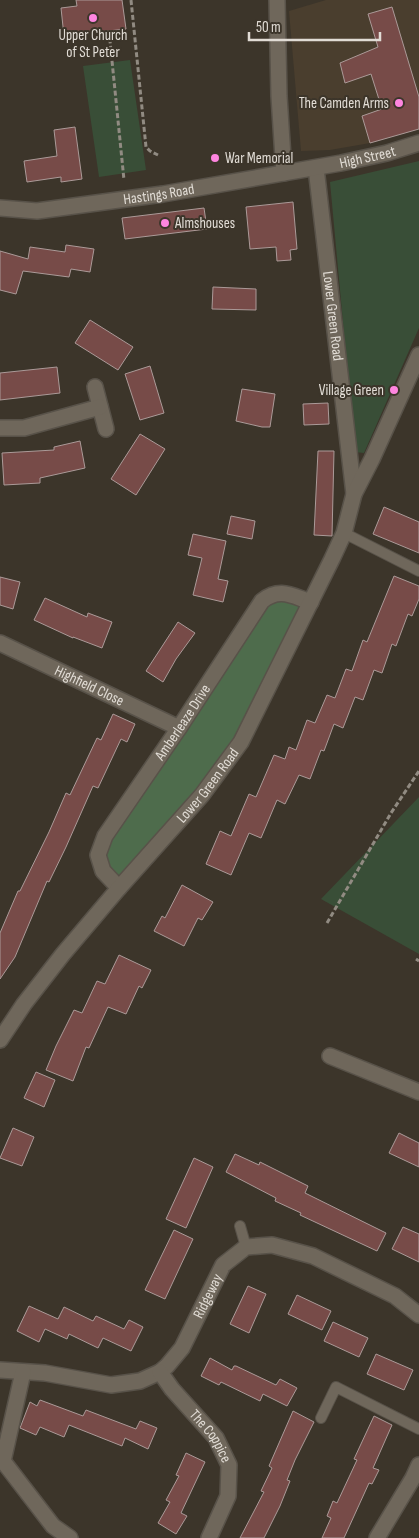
<svg xmlns="http://www.w3.org/2000/svg" width="419" height="1538" font-family="'Sofia Sans Condensed',sans-serif">
<style>
.built{fill:#4a3e2e}
.green{fill:#394e37}
.forest{fill:#4e6c4c}
.building{fill:#774b48;stroke:#ab9a98}
.lines{fill:none;stroke-linecap:round;stroke-linejoin:round}
.service-casing{stroke:#585249;stroke-width:12}
.minor-casing{stroke:#585249;stroke-width:18}
.tertiary-casing{stroke:#585249;stroke-width:18}
.path{stroke:#918b82;stroke-width:3;stroke-dasharray:5 2.5;stroke-linecap:butt}
.service{stroke:#6f675b;stroke-width:10}
.minor{stroke:#6f675b;stroke-width:15}
.tertiary{stroke:#6f675b;stroke-width:15}
.poi-dot{fill:#fe85df;stroke:#3c352a;stroke-width:2}
.labels{text-anchor:middle;dominant-baseline:central;stroke-width:4;stroke-linejoin:round;paint-order:stroke}
.poi-label{font-size:15px;fill:#e1dcd5;stroke:#3c352a;text-anchor:end}
.street-label{font-size:15px;fill:#e1dcd5;stroke:#3c352a}
</style>
<rect width="100%" height="100%" fill="#3c352a"/>
<!-- built -->
<path class="built" d="M326 0H419V129L370 143 330 150 301 151 289 11Z"/>
<!-- green -->
<path class="green" d="M130 60 146 170 99 177 83 66Z
M419 161V328L364 453 355 452 330 182Z
M419 797V954L321 899Z"/>
<!-- forest -->
<path class="forest" d="M271 595 311 602 241 742 119 888 103 871 105 836Z"/>
<!-- building -->
<path class="building" d="M76 0H122L126 29 64 36 61 8 77 6Z
M392 7 419 97V129L370 143 362 116 382 109 371 74 345 83 340 63 378 47 368 14Z
M75 127 82 179 61 182V177L27 182 24 161 57 156 54 130Z
M293 202 297 249 290 250 291 260 277 261 276 247 250 249 246 207Z
M204 208 207 229 125 239 122 218Z
M66 245 94 249 90 272 71 269 69 277 23 271 16 294 0 290V251L28 259 30 247 65 252Z
M213 287 256 289V310L212 309Z
M90 320 133 347 118 370 75 343Z
M150 366 164 413 140 420 125 374Z
M57 367 60 393 0 400V373Z
M242 389 275 394 270 427H262L236 421Z
M328 403 329 424 304 425 303 404Z
M140 434 165 449 136 495 111 479Z
M80 441 85 468 40 478V483L4 485 2 453 54 450V447Z
M318 451H334L332 536 314 535Z
M384 507 419 522V553L373 534Z
M231 516 255 521 252 539 227 534Z
M193 534 226 541 218 579 228 581 223 602 193 595 202 558 188 555Z
M394 576 419 586V599L412 616 408 614 396 646 392 644 382 673 374 670 363 700 355 697 343 728 334 724 324 751 321 750 310 779 299 775 285 804 277 800 261 838 249 833 231 875 206 864 220 831 231 836 249 794 256 797 274 755 285 759 289 747 296 750 307 720 315 723 327 695 335 698 346 669 352 671 363 640 367 642Z
M0 577 20 582 13 609 0 605Z
M45 598 87 617 88 613 112 622 102 648 73 637V638L34 620Z
M178 622 195 633 176 659 163 682 146 671Z
M113 714 135 724 127 742 121 739 98 788 93 786 66 847 49 882 47 881 15 957 0 979V933L18 891H20L49 832 66 793 70 795 97 738 101 740Z
M182 885 213 902 202 920 198 918 184 946 154 931 162 916 165 918Z
M119 955 151 970 142 988 139 986 126 1014 108 1007 89 1048 86 1047 73 1081 46 1070 56 1046 74 1010 82 1013 97 981 105 984Z
M36 1072 55 1080 44 1107 24 1098Z
M13 1128 34 1137 22 1166 0 1158Z
M399 1133 419 1143V1167L389 1153Z
M235 1154 259 1165 260 1162 308 1186 305 1193 386 1233 377 1251 300 1215 301 1213 275 1201 276 1198 226 1172Z
M194 1158 213 1167 186 1228 166 1219Z
M403 1227 419 1234V1262L392 1249Z
M174 1230 193 1239 165 1299 145 1290Z
M248 1286 266 1294 249 1333 230 1324Z
M297 1295 331 1311 322 1330 288 1314Z
M29 1306 58 1319 64 1307 93 1321 96 1316 124 1329 129 1320 143 1327 131 1351 103 1338 98 1348 69 1334 67 1339 45 1329 39 1342 17 1331Z
M333 1322 368 1338 359 1357 324 1341Z
M376 1354 413 1370 404 1390 367 1374Z
M210 1358 232 1370 234 1366H236L276 1385 280 1379 297 1388 287 1406 263 1394 260 1401 221 1382 219 1385 201 1376Z
M40 1400 83 1416 86 1410 136 1429 140 1421 157 1428 148 1449 125 1438 122 1446 69 1425 64 1437 40 1427 36 1435 20 1428 30 1402 37 1406Z
M293 1411 314 1422 295 1460 287 1480 290 1481 280 1506 264 1538H240L264 1492 261 1491 272 1468 269 1466Z
M374 1416 392 1425 373 1468 379 1470 372 1484 369 1483 344 1538H322L331 1518 327 1516 333 1501 337 1503 357 1460 354 1459Z
M186 1453 205 1462 181 1513 187 1516 176 1534 158 1523 170 1502 166 1500 179 1476 176 1475Z"/>
<g class="lines">
<defs>
<path id="service" d="M344 533 419 571
M240 1226 246 1247
M321 1418 336 1387 419 1429"/>
<g id="minor">
<path d="M277 0 279 96 284 173"/>
<path d="M95 387 106 429"/>
<path d="M0 428H24L100 407"/>
<path id="s1" d="M0 643 179 728"/>
<path id="s2" d="M119 888 103 871 98 855 105 836 179 728 262 601C280 587 292 596 311 602"/>
<path d="M330 1056 419 1092"/>
<path id="s3" d="M0 1370 45 1373 111 1385 140 1381 160 1372 167 1366 182 1348 223 1265 246 1247 272 1245 313 1256 395 1296 419 1315"/>
<path d="M23 1372 3 1461 53 1526 70 1538"/>
<path id="s4" d="M160 1372 172 1389 216 1438 229 1465 228 1496 209 1538"/>
<path d="M377 1538 413 1478 419 1465"/>
</g>
<g id="tertiary">
<path id="s5" d="M316 168 354 494"/>
<path id="s6" d="M0 208 37 211 163 194 341 163 387 153 419 143"/>
<path id="s7" d="M0 1040 24 1004 63 954 119 888 202 795 241 742 332 559 344 533 354 494 372 459 419 355"/>
</g>
</defs>
<!-- service casing -->
<use href="#service" class="service-casing"/>
<!-- minor casing -->
<use href="#minor" class="minor-casing"/>
<!-- tertiary casing -->
<use href="#tertiary" class="tertiary-casing"/>
<!-- path -->
<path class="path" d="M131 0 146 147 150 151 158 155
M109 31 124 180
M327 923 391 813 419 771
M416 959 419 961"/>
<!-- service -->
<use href="#service" class="service"/>
<!-- minor -->
<use href="#minor" class="minor"/>
<!-- tertiary -->
<use href="#tertiary" class="tertiary"/>
</g>
<!-- markers -->
<g class="poi-dot">
<circle cx="93" cy="18" r="5"/>
<circle cx="399" cy="103" r="5"/>
<circle cx="215" cy="158" r="5"/>
<circle cx="165" cy="223" r="5"/>
<circle cx="394" cy="390" r="5"/>
</g>
<g class="labels">
<!-- poi labels -->
<g class="poi-label">
<text x="93" y="35" text-anchor="middle">Upper Church<tspan x="93" dy="17">of St Peter</tspan></text>
<text x="389" y="103">The Camden Arms</text>
<text x="225" y="158" text-anchor="start">War Memorial</text>
<text x="175" y="223" text-anchor="start">Almshouses</text>
<text x="384" y="390">Village Green</text>
</g>
<!-- street labels -->
<g class="street-label">
<text stroke="none"><textPath href="#s6" startOffset="372">High Street</textPath></text>
<text stroke="none"><textPath href="#s6" startOffset="160">Hastings Road</textPath></text>
<text stroke="none"><textPath href="#s5" startOffset="149">Lower Green Road</textPath></text>
<text stroke="none"><textPath href="#s1" startOffset="99">Highfield Close</textPath></text>
<text stroke="none"><textPath href="#s2" startOffset="198">Amberleaze Drive</textPath></text>
<text stroke="none"><textPath href="#s7" startOffset="329">Lower Green Road</textPath></text>
<text stroke="none"><textPath href="#s3" startOffset="254">Ridgeway</textPath></text>
<text stroke="none"><textPath href="#s4" startOffset="82">The Coppice</textPath></text>
</g>
</g>
<!-- scale -->
<path d="M249 32v8h131v-8" fill="none" stroke="#e1dcd5" stroke-width="2.5"/>
<text x="256" y="32" font-size="15" fill="#e1dcd5" stroke="#3c352a" stroke-width="4" paint-order="stroke">50 m</text>
</svg>
